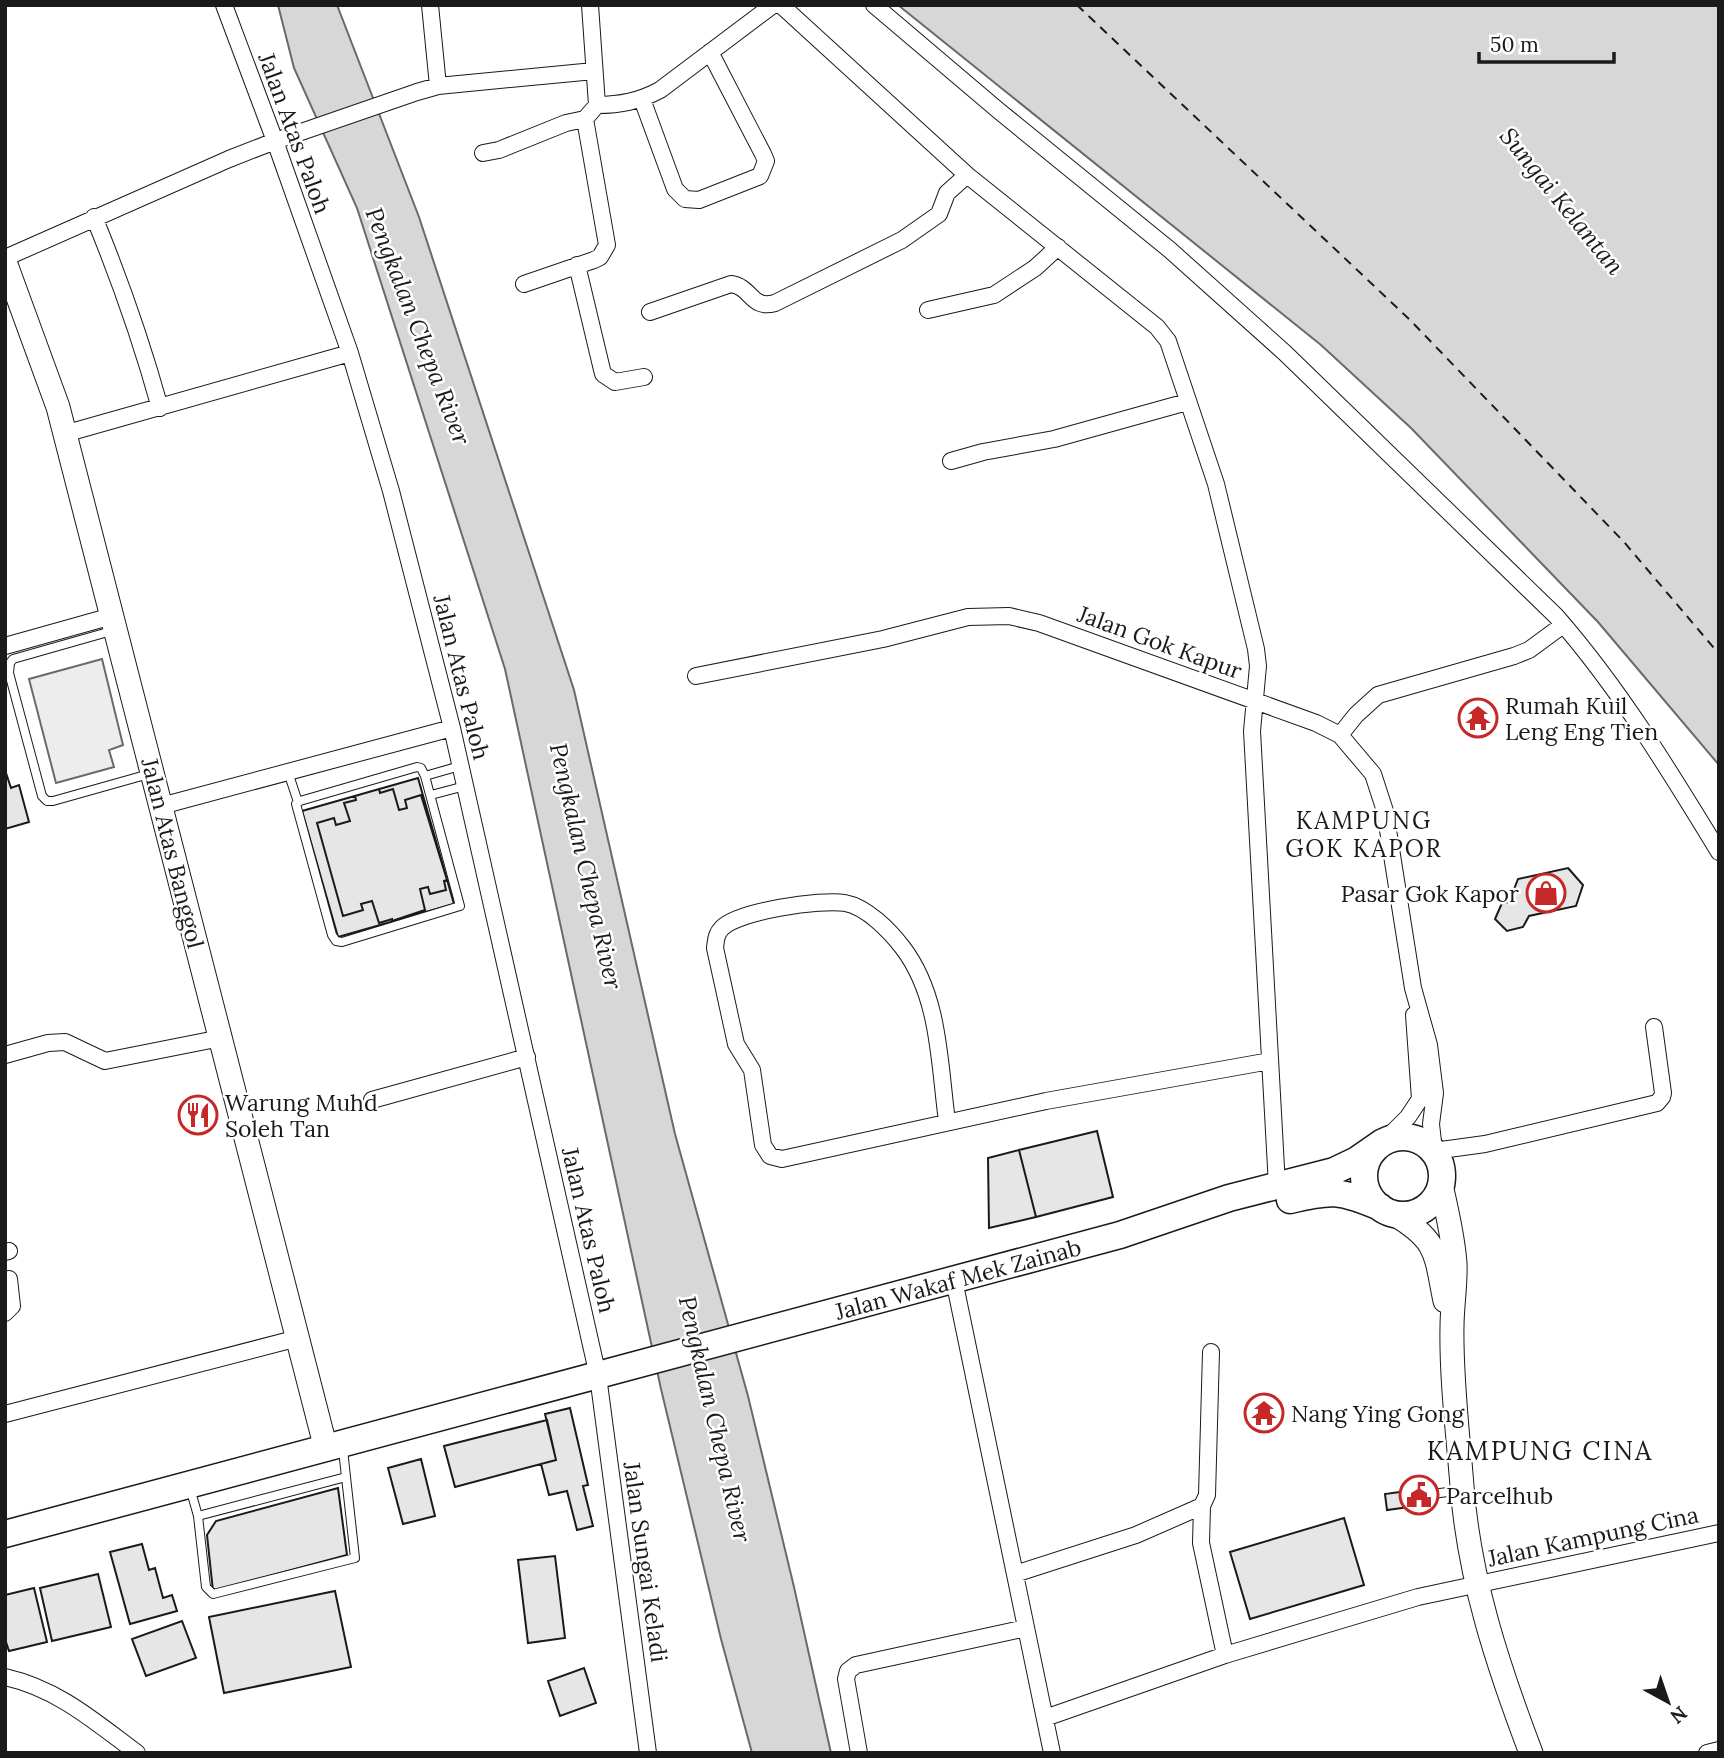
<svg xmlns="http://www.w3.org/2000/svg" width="1724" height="1758" font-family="Lora,serif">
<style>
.built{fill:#ededed;stroke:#6a6a6a;stroke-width:2}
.water{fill:#d7d7d7;stroke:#6a6a6a;stroke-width:2}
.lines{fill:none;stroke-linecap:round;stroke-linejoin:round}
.ferry{stroke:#1a1a1a;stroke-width:2;stroke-dasharray:9 7;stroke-linecap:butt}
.building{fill:#e6e6e6;stroke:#1a1a1a;stroke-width:2}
.lane-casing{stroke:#1a1a1a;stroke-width:10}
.street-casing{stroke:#1a1a1a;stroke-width:18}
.secondary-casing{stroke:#1a1a1a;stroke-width:25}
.primary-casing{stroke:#1a1a1a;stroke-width:29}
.lane{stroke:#fff;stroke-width:8}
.street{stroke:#fff;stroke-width:16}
.secondary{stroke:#fff;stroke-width:23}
.primary{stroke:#fff;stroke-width:26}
.labels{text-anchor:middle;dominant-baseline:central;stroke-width:5;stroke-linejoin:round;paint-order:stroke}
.street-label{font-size:23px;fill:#1a1a1a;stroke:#fff}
.poi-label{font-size:23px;fill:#1a1a1a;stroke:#fff;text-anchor:start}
.water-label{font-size:24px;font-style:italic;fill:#1a1a1a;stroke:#fff}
.neighbourhood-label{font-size:24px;letter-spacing:2px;fill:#1a1a1a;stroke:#fff}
.quarter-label{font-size:26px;letter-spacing:2px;fill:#1a1a1a;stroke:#fff}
</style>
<rect width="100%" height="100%" fill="#fff"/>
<!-- built -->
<path class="built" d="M102 659 123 745 109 750 114 767 56 783 29 679Z"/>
<!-- water -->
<path class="water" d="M278 5H337L419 217 574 690 675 1134 748 1396 794 1587 831 1753H752L721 1639 661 1389 505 669 357 208 294 68Z
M898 5H1719V765L1598 622 1411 428 1321 345Z"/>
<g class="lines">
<!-- ferry -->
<path class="ferry" d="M1077 5 1410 320 1624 542 1719 654"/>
</g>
<!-- building -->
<path class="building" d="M5 770 11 788 19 785 29 822 5 829Z
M418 778 454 904 338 937 302 811Z
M379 789 380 793 393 789 399 810 407 808 405 800 421 795 447 880 444 881 446 890 430 894 428 887 420 889 425 910 392 921V919L379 923 372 901 361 904 363 910 343 916 317 823 334 818 336 825 350 821 344 803 356 800 355 796Z
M1568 868 1583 885 1576 906 1529 916 1523 927 1507 931 1495 919 1502 903 1509 902 1518 879Z
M1097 1131 1113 1197 1036 1217 1019 1150Z
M1019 1150 1036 1217 989 1228 988 1158Z
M570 1408 588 1485 583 1486 593 1526 577 1530 567 1491 549 1495 541 1464 556 1460 545 1414Z
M547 1420 556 1460 455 1487 444 1446Z
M421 1459 435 1516 403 1524 388 1468Z
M338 1488 347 1555 213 1591 207 1535 216 1521Z
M1429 1488 1431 1504 1387 1510 1385 1494Z
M1344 1518 1364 1585 1250 1619 1230 1552Z
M142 1544 149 1570 155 1568 163 1598 172 1595 177 1611 130 1624 110 1552Z
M555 1556 565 1638 528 1643 518 1560Z
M98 1574 111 1627 52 1641 40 1588Z
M34 1588 47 1642 9 1651 5 1639V1595Z
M335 1591 351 1667 224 1693 209 1617Z
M182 1621 196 1658 146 1676 132 1639Z
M584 1668 596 1703 560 1716 548 1681Z"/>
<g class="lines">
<defs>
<path id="lane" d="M115 630 13 659 10 663 9 673 42 796 47 801H53L149 774
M417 767 421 768 425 776 460 906 342 942 336 941 332 935 296 804 300 801Z
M288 772 298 802
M425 776 460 766
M431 795 465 786
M190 1488 198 1516 346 1477 343 1449
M1433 1494 1462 1490
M198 1516 206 1587 213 1594 355 1558 346 1477"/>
<path id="street" d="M224 5 275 141 350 353 391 491 452 728 598 1376 648 1753
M430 5 438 86
M590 5 597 105
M781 5 967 175 1157 327 1168 341 1216 484 1256 649 1258 666 1252 731 1277 1186
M874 5 999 111 1170 250 1285 353 1556 616C1619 688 1669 770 1719 852
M642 99 675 189 685 199 699 200 760 176 766 161 763 154 710 52
M483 153 499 150 566 123 585 119 597 105C621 105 639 101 660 90L773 5
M94 217C120 280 142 343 160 408
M5 258 229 159 275 141 417 92 438 86 594 71
M577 265 603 374 615 382 644 377
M524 284 594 260 600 257 607 245 585 119
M928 310 994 295 1035 268 1058 247
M650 312 731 284C752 287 751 310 775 303L902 240 939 214 947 193 967 175
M64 434 350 353
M951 461 983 452 1054 439 1187 402
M5 646 112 616
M696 676 883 639 968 617 1009 616 1039 623 1316 723 1340 735 1373 774 1385 811 1413 988 1429 1045 1435 1093 1431 1124 1434 1151 1485 1144 1657 1103 1662 1097 1663 1093 1654 1027
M1340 735 1356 715 1378 695 1514 656 1529 650 1563 625
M161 806 452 728
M5 1055 48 1043 65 1042 105 1061 221 1038
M372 1100 527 1057
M947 1121C939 1063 940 997 903 948 890 931 867 907 845 903 821 899 738 911 722 928 716 934 716 940 715 948L736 1044 752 1070 763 1145 770 1156 782 1159 1046 1101 1270 1061
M1383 1142 1408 1117 1420 1099 1414 1015
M5 1252 9 1251
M954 1280 1052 1753
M5 1313 12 1306 9 1279
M5 1414 298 1338
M1202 1506 1201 1543 1225 1655
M1015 1574 1136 1535 1202 1506 1207 1495 1211 1352
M5 1677C58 1689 94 1721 137 1753
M1045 1718 1225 1655 1418 1597 1719 1533
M859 1753 846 1679 848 1671 856 1665 1026 1628
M1707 1753 1719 1750"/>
<path id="secondary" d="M5 262 58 407 326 1449
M1441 1185C1447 1211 1453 1236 1455 1263 1456 1284 1452 1306 1452 1327 1451 1379 1458 1434 1462 1486 1469 1579 1498 1666 1531 1753
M1394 1214C1439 1241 1435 1253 1445 1301"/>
<path id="primary" d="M1364 1176a39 39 0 1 1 78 0a39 39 0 1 1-78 0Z
M1290 1200C1332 1190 1339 1190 1380 1207
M5 1534 1120 1235 1229 1198 1334 1171 1357 1160 1383 1142"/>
</defs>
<!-- lane casing -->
<use href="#lane" class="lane-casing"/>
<!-- street casing -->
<use href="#street" class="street-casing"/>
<!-- secondary casing -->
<use href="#secondary" class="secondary-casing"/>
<!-- primary casing -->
<use href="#primary" class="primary-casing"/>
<!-- lane -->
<use href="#lane" class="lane"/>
<!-- street -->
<use href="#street" class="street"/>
<!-- secondary -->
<use href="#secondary" class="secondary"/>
<!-- primary -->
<use href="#primary" class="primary"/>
</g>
<!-- icons -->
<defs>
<symbol id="temple-ring" viewBox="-11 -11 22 22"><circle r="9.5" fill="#fff" stroke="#c62828" stroke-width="1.5"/><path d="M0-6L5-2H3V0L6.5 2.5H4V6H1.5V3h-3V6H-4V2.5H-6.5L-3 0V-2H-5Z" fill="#c62828"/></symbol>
<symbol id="shop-ring" viewBox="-11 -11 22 22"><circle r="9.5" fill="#fff" stroke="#c62828" stroke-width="1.5"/><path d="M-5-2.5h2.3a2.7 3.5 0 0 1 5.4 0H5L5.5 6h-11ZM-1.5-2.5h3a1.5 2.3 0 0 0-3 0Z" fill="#c62828"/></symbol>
<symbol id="restaurant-ring" viewBox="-11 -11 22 22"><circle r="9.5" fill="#fff" stroke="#c62828" stroke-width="1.5"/><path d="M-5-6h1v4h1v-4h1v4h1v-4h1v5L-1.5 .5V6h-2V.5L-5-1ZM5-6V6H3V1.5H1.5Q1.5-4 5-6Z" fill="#c62828"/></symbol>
<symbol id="civic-ring" viewBox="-11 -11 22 22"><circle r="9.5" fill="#fff" stroke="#c62828" stroke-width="1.5"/><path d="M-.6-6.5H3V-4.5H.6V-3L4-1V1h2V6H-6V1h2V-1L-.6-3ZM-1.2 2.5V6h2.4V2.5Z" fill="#c62828"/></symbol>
</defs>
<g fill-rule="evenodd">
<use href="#temple-ring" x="1456" y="696" width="44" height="44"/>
<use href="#shop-ring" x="1524" y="871" width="44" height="44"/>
<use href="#restaurant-ring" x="176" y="1093" width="44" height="44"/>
<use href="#temple-ring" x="1242" y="1391" width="44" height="44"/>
<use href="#civic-ring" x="1397" y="1473" width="44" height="44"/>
</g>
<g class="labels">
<!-- street labels -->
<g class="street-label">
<text transform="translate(295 133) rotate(70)">Jalan Atas Paloh</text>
<text transform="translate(1160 642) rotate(20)">Jalan Gok Kapur</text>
<text transform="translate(462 677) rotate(76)">Jalan Atas Paloh</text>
<text transform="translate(173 853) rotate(76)">Jalan Atas Banggol</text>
<text transform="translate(589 1230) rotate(77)">Jalan Atas Paloh</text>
<text transform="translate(958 1279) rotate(-15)">Jalan Wakaf Mek Zainab</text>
<text transform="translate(1593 1536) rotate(-12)">Jalan Kampung Cina</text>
<text transform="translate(646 1562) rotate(82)">Jalan Sungai Keladi</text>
</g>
<!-- poi labels -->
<g class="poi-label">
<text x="1505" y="705">Rumah Kuil<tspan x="1505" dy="26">Leng Eng Tien</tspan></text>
<text x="1519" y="893" text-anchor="end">Pasar Gok Kapor</text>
<text x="225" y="1102">Warung Muhd<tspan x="225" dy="26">Soleh Tan</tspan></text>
<text x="1291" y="1413">Nang Ying Gong</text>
<text x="1446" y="1495">Parcelhub</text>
</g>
<!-- water labels -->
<g class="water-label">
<text transform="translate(1562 201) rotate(51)">Sungai Kelantan</text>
<text transform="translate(418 326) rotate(69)">Pengkalan Chepa River</text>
<text transform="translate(586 866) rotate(77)">Pengkalan Chepa River</text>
<text transform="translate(715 1419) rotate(77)">Pengkalan Chepa River</text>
</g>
<!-- neighbourhood labels -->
<g class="neighbourhood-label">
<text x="1364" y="820">KAMPUNG<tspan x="1364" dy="28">GOK KAPOR</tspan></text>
</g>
<!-- quarter labels -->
<g class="quarter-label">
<text x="1540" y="1450">KAMPUNG CINA</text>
</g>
</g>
<!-- border -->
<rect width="1724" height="1758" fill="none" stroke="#1a1a1a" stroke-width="14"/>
<!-- north arrow -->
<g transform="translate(1668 1702) rotate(140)" stroke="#ffffff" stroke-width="5" paint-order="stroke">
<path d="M0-5L12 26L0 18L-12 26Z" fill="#1a1a1a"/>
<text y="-10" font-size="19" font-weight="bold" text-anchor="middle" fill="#1a1a1a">N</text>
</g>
<!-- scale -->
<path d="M1479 52v10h135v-10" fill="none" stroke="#1a1a1a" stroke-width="3.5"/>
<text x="1490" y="52" font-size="21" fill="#1a1a1a" stroke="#ffffff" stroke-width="5" paint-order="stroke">50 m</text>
</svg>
